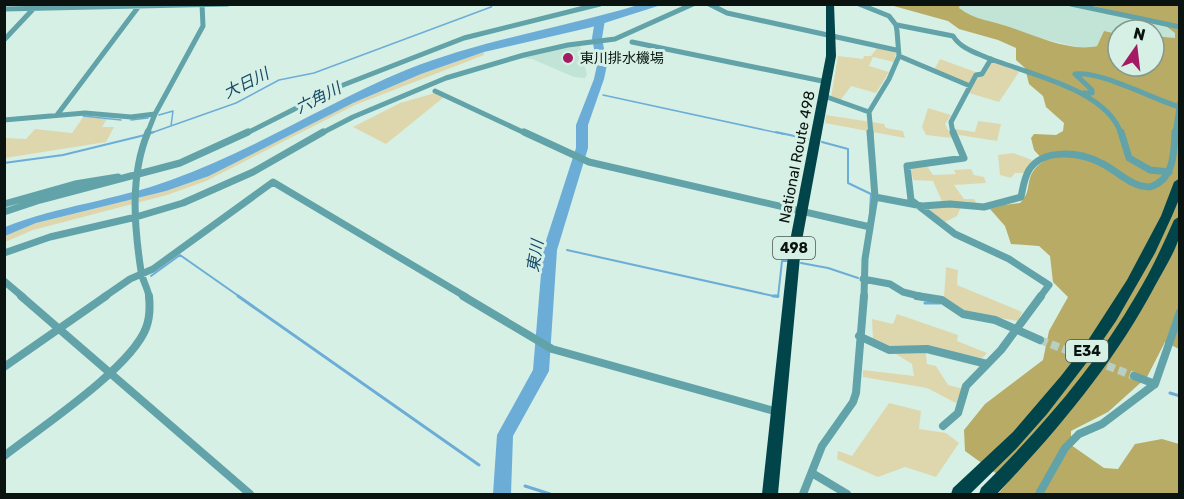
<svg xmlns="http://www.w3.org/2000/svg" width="1184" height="499" font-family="Rubik,'Noto Sans JP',sans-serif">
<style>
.built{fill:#c1e4d6}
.green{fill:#ded7ad}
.forest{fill:#b7ab65}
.water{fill:#6cadd8}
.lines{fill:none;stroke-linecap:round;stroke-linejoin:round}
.stream-far2{stroke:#6cadd8;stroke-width:1.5}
.stream-far1{stroke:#6cadd8;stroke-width:2}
.stream{stroke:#6cadd8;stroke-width:3}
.river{fill:#6cadd8;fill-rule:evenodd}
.street-tunnel{stroke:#b7cfc5;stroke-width:8;stroke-dasharray:8 4;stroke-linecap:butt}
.street-far2{stroke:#61a3a9;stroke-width:5}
.street-far1{stroke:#61a3a9;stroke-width:7}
.street{stroke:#61a3a9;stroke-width:8}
.highway{fill:#01454b;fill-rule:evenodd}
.poi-dot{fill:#a41a63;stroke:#d6f0e5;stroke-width:2}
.labels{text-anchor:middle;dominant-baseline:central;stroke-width:6;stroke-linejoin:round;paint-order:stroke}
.far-poi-label{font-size:14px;fill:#0a1310;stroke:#d6f0e5;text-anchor:start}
.shield{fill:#d6f0e5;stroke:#475550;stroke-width:1.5}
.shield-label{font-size:14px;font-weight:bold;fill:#0a1310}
.street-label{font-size:15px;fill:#0a1310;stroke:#d6f0e5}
.water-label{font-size:16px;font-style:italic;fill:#164966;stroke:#d6f0e5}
</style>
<rect width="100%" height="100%" fill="#d6f0e5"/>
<!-- built -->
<path class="built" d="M960 4 1091 5 1167 26 1176 33 1175 38 1154 36V30H1118V34L1104 31 1097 46 1086 49 1030 36 1002 25 974 18 959 8Z
M580 45 587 75 585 78 574 77 532 59 519 58Z"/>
<!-- green -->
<path class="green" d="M877 48 896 53 894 62 873 57 869 66 889 72 876 93 851 86 840 101 831 97 838 56 863 59 864 56H871Z
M484 52V55L355 105 206 181 167 195 33 230 5 242V236L36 223 166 191 209 176 353 103 421 74Z
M940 59 984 75 992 61 1019 72 999 102 969 93 972 86 934 70Z
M435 93 444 97 386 144 353 127 400 103Z
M928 108 951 115 945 124 952 138 926 135 922 127Z
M826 115 884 124 886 128 903 131 905 138 825 123Z
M84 116 107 119 102 127H114L106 142 5 158V138L26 139 35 129 72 133Z
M978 121 1001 124 997 141 959 135 955 129 975 132Z
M1013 153 1032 160 1024 173H1015L1011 178 1000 175 998 155Z
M927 166 933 175 956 174 954 170 971 169 974 175 984 177 986 183 954 185 964 199H974L979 208 961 207 957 216 943 223 924 208 944 206 933 181 913 180 911 168Z
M946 267 958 270 957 285 1022 312 1018 321 965 312 944 297Z
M897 314 958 335 957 341 987 353 982 358 925 347 927 364 936 366 948 385 964 389 956 403 927 388 863 377V370L914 376 912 364 873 340 872 319 893 324Z
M889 403 921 411 919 429 946 433 959 443 936 477 905 467 878 477 837 459 838 451 852 456Z"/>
<!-- forest -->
<path class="forest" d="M890 5H960L959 8C976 20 984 19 1003 25 1030 33 1069 53 1097 46L1104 31 1118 34V66H1154V36L1175 38V33L1166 26 1091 5H1179V349L1165 342 1147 377 1108 412 1071 431V445L1104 468 1118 469 1135 444 1162 439 1179 444V494H998L1008 482 965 451 964 430 985 404 1043 360 1049 331 1068 297 1053 282 1050 256 1039 246 1011 244 1005 226 990 209 1004 205 1020 203C1035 189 1021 176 1044 161L1034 150 1031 138 1034 134 1056 135 1063 131 1064 123 1046 107 1043 96 1029 84 1025 68 1016 60V48L998 40 959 29 948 21Z"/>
<!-- water -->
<path class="water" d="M638 5H661L592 27 484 52 421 74 353 103 209 176 166 191 36 223 5 236V227C58 206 117 200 171 180 253 151 326 103 406 70 481 40 562 28 638 5Z"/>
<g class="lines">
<!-- stream-far2 -->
<path class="stream-far2" d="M580 60 601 58
M603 95 783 134
M159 115 173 111 171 126
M83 116 121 120
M131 120 148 118
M151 133 236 103 279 80 314 73 491 7 493 4"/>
<!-- stream-far1 -->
<path class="stream-far1" d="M776 132 808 139
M151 133 154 132
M822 142 848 149V183L871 194 870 211
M4 163 63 155 145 135
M567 250 778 297 782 261H787
M801 263 828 268 858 278
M151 276 180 255 240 297"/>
<!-- stream -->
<path class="stream" d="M238 296 479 465
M773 296H778
M925 303H940
M1170 393 1180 396
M525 486 550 494"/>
<!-- river -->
<path class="river" d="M600 17 605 20 602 38 607 65 604 79 588 125V148L557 250 549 371 513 436 511 494H493L497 435 533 370 543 250 576 148V125L594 79 597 65 592 38 595 20Z"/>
<!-- street-tunnel -->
<path class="street-tunnel" d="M1040 340 1134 376"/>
<!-- street-far2 -->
<path class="street-far2" d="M709 4 727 13 896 50
M859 4 889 16 896 25 897 31 899 56 889 79 869 112 871 134
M1071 4 1180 27
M4 9 228 4
M897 25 953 36C960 47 971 51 983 56 1023 73 1107 88 1121 134
M4 40 36 6
M632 42 827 82
M899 56 970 86
M435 91 527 134
M1083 93H1092V90L1075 74C1102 71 1152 99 1180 107
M824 96 869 112
M57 115 139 6
M4 120 85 113 131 117 155 114
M147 134 155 114 203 26 202 4
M245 134 338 87 464 38 600 4
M320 134 353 117 446 78 524 55 568 45 615 39 693 4
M953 134 951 122 976 75 982 74 991 59
M1175 134 1180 101"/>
<!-- street-far1 -->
<path class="street-far1" d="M148 132C130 175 134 225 141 271 142 280 148 288 149 297
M524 132 589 162 870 227
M953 132 964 158 907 166 911 200 955 234 1009 259 1049 285 1040 297
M1121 132 1129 158 1150 170 1169 172
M875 197 922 206 950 204 984 207 1021 197C1023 188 1024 178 1029 170 1043 148 1080 152 1101 163 1118 171 1130 187 1150 187 1174 180 1174 153 1175 132
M4 204 75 184 118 177
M4 212 40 200 180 163 248 132
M4 253 50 237 136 217 183 203 253 172 323 132
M863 279 890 284 903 292 923 297
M4 281 23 297
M104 297 130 279 153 269 273 182 466 297
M864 297 865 259 875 197 870 132"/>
<!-- street -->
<path class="street" d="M21 296 250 494
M463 296 552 349 778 412
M917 296 942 300 963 314 995 320 1040 340
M859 336 889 350 927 349 987 364
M4 367 106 296
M1134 376 1155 384
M943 426 958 413 966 386 1001 350 1041 296
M4 456C40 428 131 368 146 328 150 318 150 306 149 296
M812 473 847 494
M803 494 822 446 853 402 856 393 864 296
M1039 494 1065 448 1079 434 1102 424 1155 384 1180 312"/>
<!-- highway -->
<path class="highway" d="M826 4H834L836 56 801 246 778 494H762L789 246 826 56Z
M1180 178V197L1172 216 1155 253 1116 321 1094 353 1047 414 1016 449 970 494H951L953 488 1013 432 1061 376 1085 345 1127 280 1161 216 1174 182Z
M1180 216C1180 221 1181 229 1180 234 1176 251 1164 269 1156 284 1115 362 1058 430 997 494H979L981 488C1040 429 1095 367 1137 294 1151 271 1163 245 1174 220Z"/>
</g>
<!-- markers -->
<circle class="poi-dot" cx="568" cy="58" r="6"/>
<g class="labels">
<!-- far-poi labels -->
<g class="far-poi-label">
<text x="580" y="58">東川排水機場</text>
</g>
<!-- shield labels -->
<g class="shield">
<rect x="773" y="237" width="42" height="22" rx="4.5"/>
<rect x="1066" y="340" width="42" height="22" rx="4.5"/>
</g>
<g class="shield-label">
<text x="794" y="248">498</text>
<text x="1087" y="351">E34</text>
</g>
<!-- street labels -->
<g class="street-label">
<text transform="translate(797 157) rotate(-79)">National Route 498</text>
</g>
<!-- water labels -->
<g class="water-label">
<text transform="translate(246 83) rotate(-26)">大日川</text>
<text transform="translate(318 98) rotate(-27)">六角川</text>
<text transform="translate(535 256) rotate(-81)">東川</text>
</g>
</g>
<!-- border -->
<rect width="1184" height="499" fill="none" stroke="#0a1310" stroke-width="12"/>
<!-- north arrow -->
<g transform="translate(1136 48) rotate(14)"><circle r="28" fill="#d6f0e5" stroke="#849890" stroke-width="1.5"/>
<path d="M0-4.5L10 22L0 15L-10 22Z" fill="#a41a63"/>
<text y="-9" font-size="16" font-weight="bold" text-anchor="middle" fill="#0a1310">N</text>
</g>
</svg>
